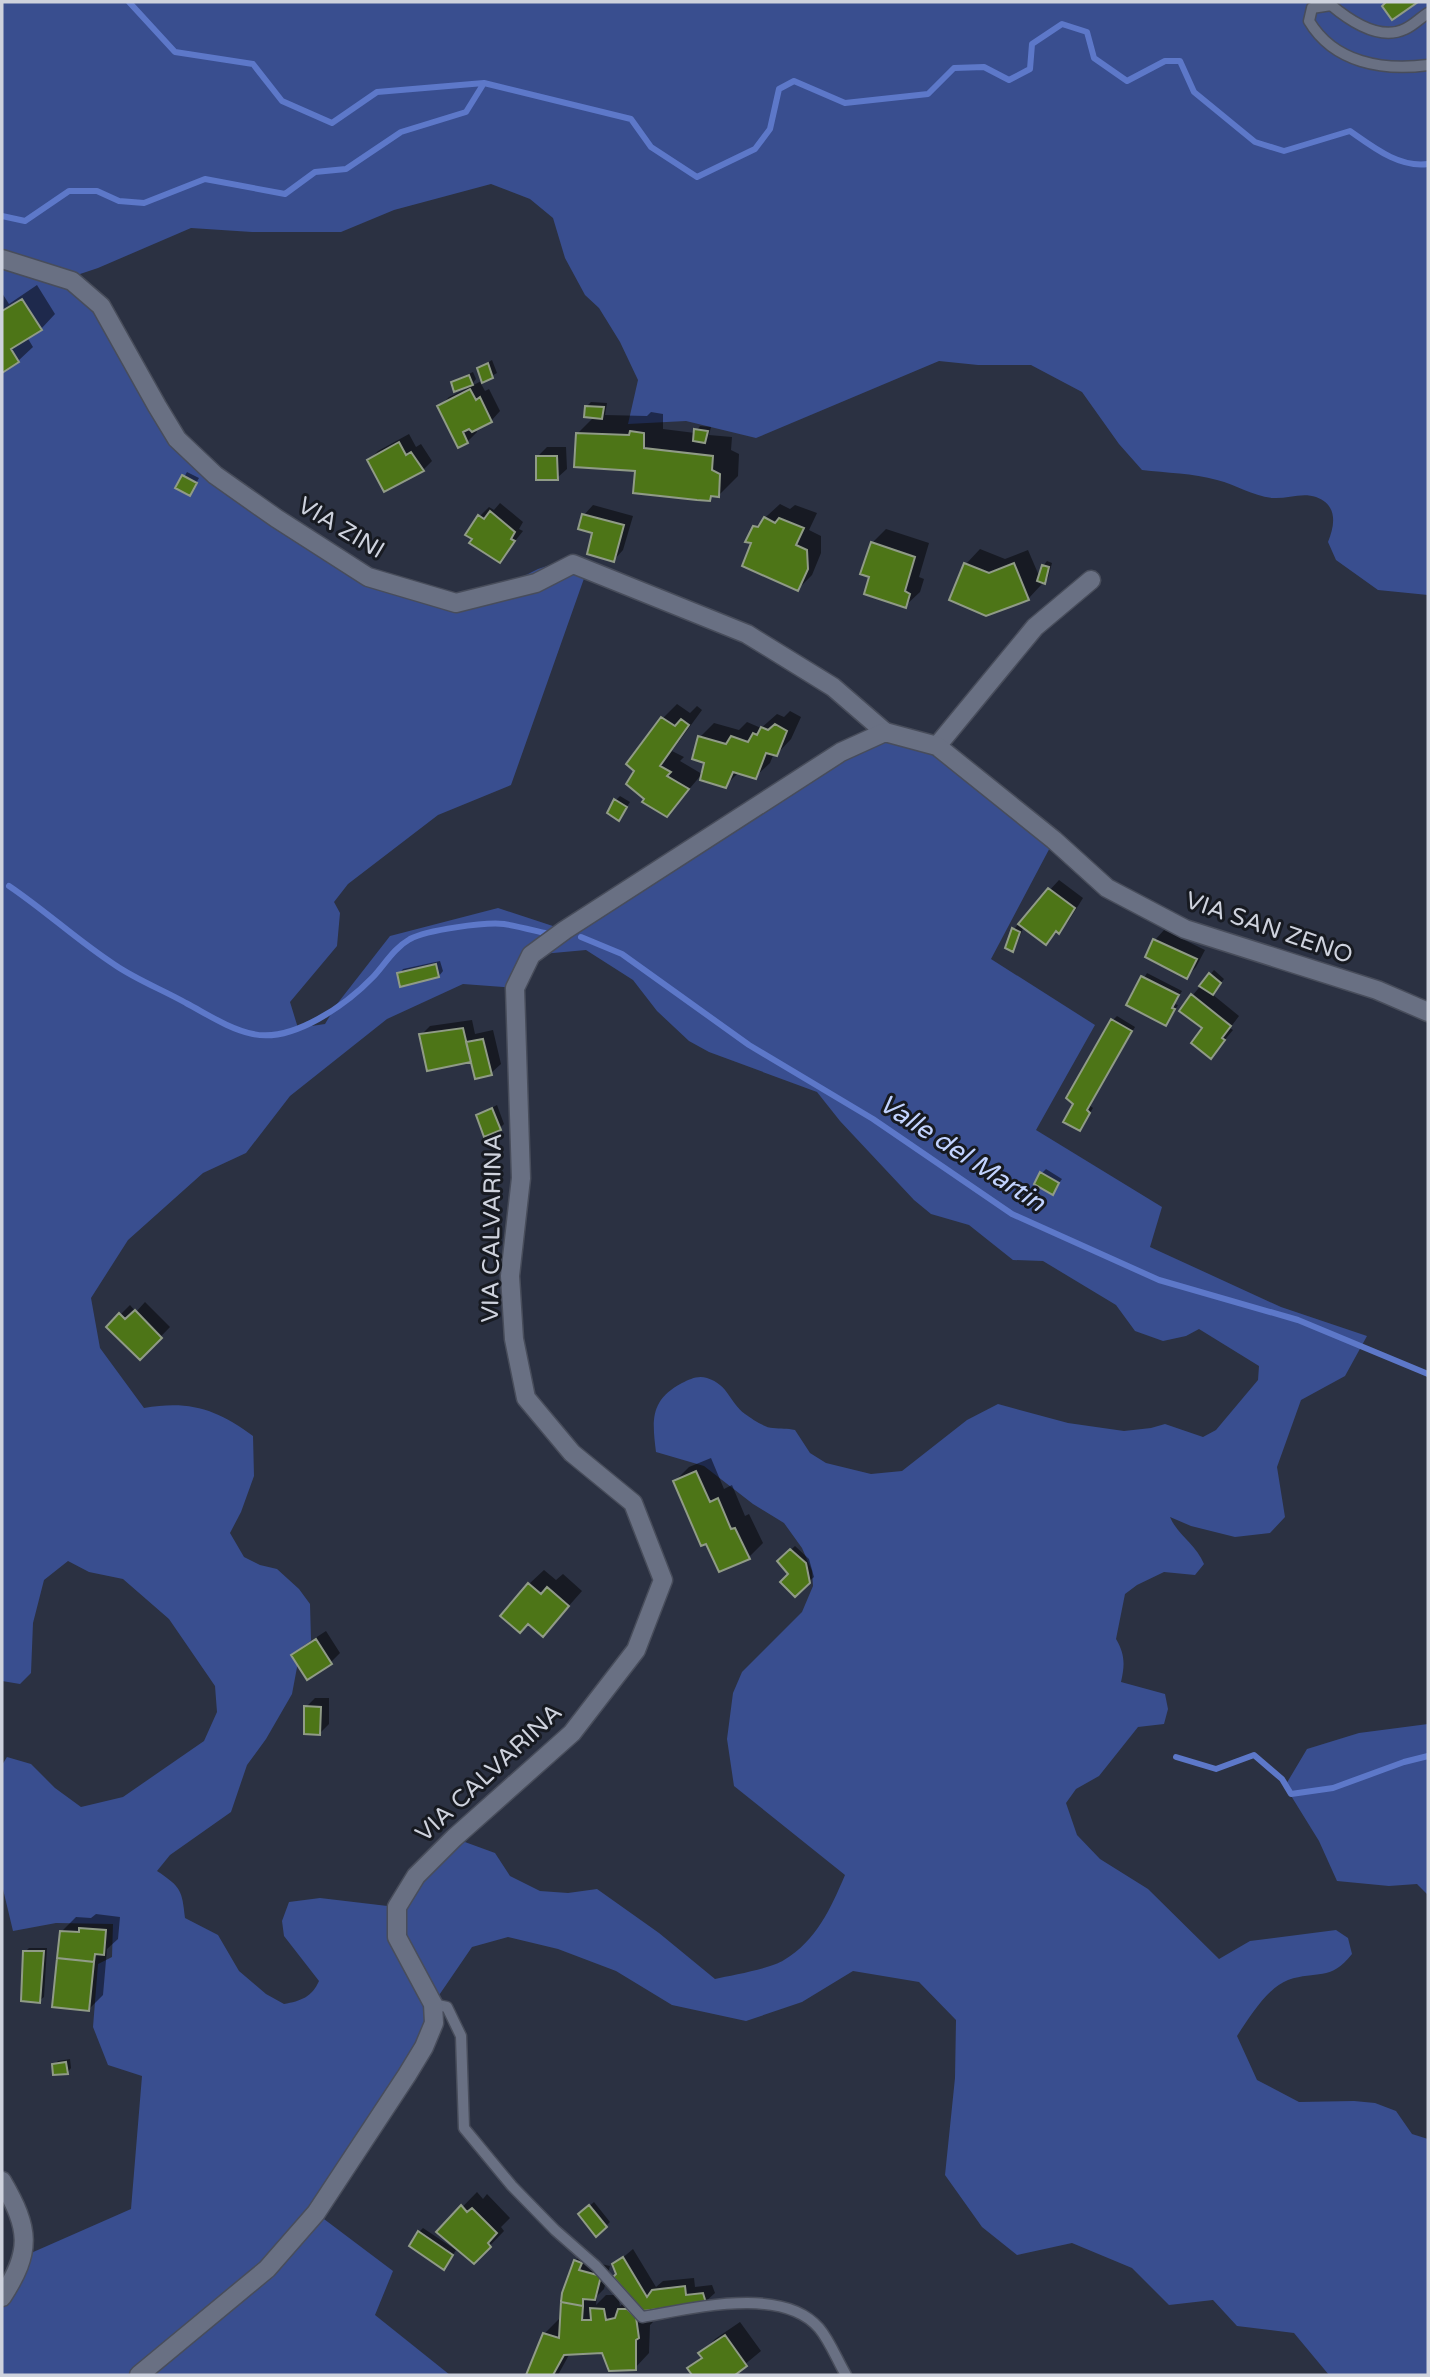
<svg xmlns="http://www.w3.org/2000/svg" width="1430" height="2377" font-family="'Varela Round',sans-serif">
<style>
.green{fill:#394e8f;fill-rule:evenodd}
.shadow{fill:#0007}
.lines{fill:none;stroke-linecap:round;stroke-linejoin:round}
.stream{stroke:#5d78c9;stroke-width:6}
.building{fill:#4d7517;stroke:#909b87;stroke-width:2}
.lane-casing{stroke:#484d5b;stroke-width:13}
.street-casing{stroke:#484d5b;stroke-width:21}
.secondary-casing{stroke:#484d5b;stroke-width:21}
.lane{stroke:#697083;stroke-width:10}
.street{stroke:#697083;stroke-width:18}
.secondary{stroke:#697083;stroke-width:18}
.labels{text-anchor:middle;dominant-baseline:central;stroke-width:6;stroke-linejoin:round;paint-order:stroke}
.street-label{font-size:24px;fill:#ced2dd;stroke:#171a21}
.water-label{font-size:26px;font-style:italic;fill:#c2d3ff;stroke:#171a21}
</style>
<rect width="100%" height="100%" fill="#2b3142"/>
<!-- green -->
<path class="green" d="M2 2H1428V595L1378 590 1336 560 1328 542C1335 525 1338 505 1316 497 1302 492 1287 499 1273 498 1252 496 1237 485 1217 480 1193 473 1166 473 1142 470L1119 444 1082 392 1031 365H978L939 361 756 438 686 421 628 424 638 380 620 342 599 308 585 295 565 258 553 218 530 199 491 184 394 210 341 232H252L191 228 98 268 62 280 101 310 178 435 207 465 403 591 480 598 538 569 556 563 587 570 511 785 438 815 348 884 334 902 340 913 337 946 290 1002 298 1028 325 1024 337 1004 390 936 498 908 565 930 885 732 937 746 1054 840 991 959 1095 1025 1036 1130 1162 1207 1150 1247 1281 1307 1367 1336 1345 1376 1301 1400 1277 1467 1285 1517 1270 1533 1235 1537 1191 1526 1170 1517C1178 1536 1196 1544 1204 1564L1195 1575 1164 1572 1137 1585 1125 1594 1116 1639C1125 1654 1125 1665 1121 1682L1165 1694 1168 1709 1164 1724 1138 1727 1099 1776 1076 1789 1066 1803 1077 1835 1100 1859 1148 1889 1219 1959 1250 1941 1336 1930 1348 1938 1352 1954C1330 1982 1317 1970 1288 1980 1267 1988 1249 2018 1237 2036L1257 2080 1299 2102 1354 2101 1375 2103 1396 2111 1412 2134 1428 2139V2375H1329L1294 2333 1237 2326 1213 2300 1169 2305 1132 2268 1072 2243 1017 2255 982 2227 945 2175 955 2078 956 2020 919 1982 853 1971 802 2002 746 2021 672 2005 616 1971 558 1949 508 1937 472 1947 433 2004 434 2023 316 2213 393 2271 375 2315 450 2375H2V2306L31 2253 131 2209 142 2076 108 2065 93 2027 98 1964 112 1957 113 1924 56 1923 13 1931 2 1885V1765L7 1757 31 1764 55 1788 81 1807 123 1797 204 1741 217 1712 215 1686 169 1619 123 1579 89 1572 68 1561 44 1580 33 1623 31 1673 20 1684 2 1681ZM586 950 633 980 657 1011 689 1041 709 1052 817 1092 840 1121 914 1200 931 1214 969 1225 1013 1260 1043 1261 1116 1305 1135 1331 1163 1341 1186 1336 1199 1329 1259 1366 1258 1380 1216 1430 1203 1437 1165 1424 1151 1428 1124 1431 1068 1423 998 1404 967 1420 902 1471 871 1474 826 1463 810 1453 795 1430C787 1428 781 1429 773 1428 765 1428 752 1419 745 1414 729 1402 729 1385 707 1378 698 1375 690 1379 682 1383 650 1400 652 1420 656 1452L704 1466 753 1504 784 1523 802 1548 812 1571 813 1586 802 1612 742 1672 733 1693 727 1739 734 1786 845 1875C831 1908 816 1941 784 1960 770 1969 732 1975 715 1979L659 1933 597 1889 568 1893 540 1891 510 1876 495 1853 454 1838 396 1907 320 1898 289 1902 282 1921 284 1936 319 1981C312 1997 301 2001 284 2004L266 1994 239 1971 218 1935 185 1918C182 1890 181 1887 157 1871L170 1855 231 1812 247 1765 266 1739 292 1694 298 1662 311 1640 310 1604 299 1589 277 1569 260 1565 244 1557 230 1533 241 1512 254 1476 253 1436C217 1409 189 1400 144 1408L100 1348 91 1298 128 1240 203 1173 246 1153 290 1096 387 1019 463 984 515 988 531 955Z
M1428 1724V1895L1417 1884 1389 1886 1337 1881 1319 1841 1285 1786 1307 1749 1359 1733Z"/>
<!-- shadow -->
<path class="shadow" d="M37 285 55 314 41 329 27 337 33 347 18 361 2 371V293L9 304Z
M492 360 497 373 480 382 485 391 489 389 500 411 491 421 475 429 477 432 467 442 459 446 439 407 449 397 468 388 467 385 453 383 457 379 473 372 476 379 470 387 483 380 479 368Z
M591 402 607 403 605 415 647 416 651 412 663 414V429L695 433 700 426 711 427 709 435 732 437 731 450 739 454 738 476 718 496 714 495 710 499 637 469 577 434 594 417 587 406Z
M409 434 416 447 421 444 432 461 423 470 369 460 378 451Z
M547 447H566L567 469 557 478 537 457Z
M187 472 199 478 190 494 178 487Z
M500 503 523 522 519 529 523 531 499 561 480 516 489 507 494 510Z
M780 504 790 509 795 505 817 513 809 530 821 536V553L812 575 798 589 754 542 755 527Z
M593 505 633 516 623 550 614 560 584 515Z
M886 529 929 543 919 577 924 579 920 592 905 606 871 575 872 543Z
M980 549 1005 559 1028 550 1040 578 1043 566 1047 561 1052 563 1048 578 1044 582 1041 581 1042 584 1028 599 966 564Z
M677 704 690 713 697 706 702 710 672 751 684 757 680 761 702 774 667 815 644 802 663 718Z
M790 711 801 717 791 739 777 754 774 753 770 763 755 777 739 772 725 786 706 762 700 737 714 723 739 730 747 722 761 728 777 714 784 717Z
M620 796 630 802 619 819 616 800Z
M1059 880 1083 898 1068 922 1046 943 1024 926 1016 946 1012 950 1014 929Z
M1164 930 1205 950 1196 967 1187 977 1147 957 1155 940Z
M440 961 443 971 439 976 399 974 403 969Z
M1214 970 1224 979 1212 994 1239 1016 1230 1028 1233 1030 1211 1056 1205 1028 1192 996Z
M1147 973 1182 991 1174 1004 1178 1005 1166 1024 1129 1004Z
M1117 1016 1135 1027 1089 1105 1093 1108 1080 1129 1113 1020Z
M472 1020 475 1034 493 1030 501 1064 491 1073 421 1035 430 1026Z
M497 1105 504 1124 500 1128 478 1115Z
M1046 1169 1062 1179 1052 1193 1042 1173Z
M145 1302 170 1327 140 1358 108 1327 130 1305 136 1312Z
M711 1458 724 1489 732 1485 745 1516 749 1514 763 1543 749 1557 675 1481 689 1467Z
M795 1546 809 1559 814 1577 795 1594 790 1574 780 1560Z
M544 1570 556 1580 563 1574 582 1591 543 1635 529 1584Z
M326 1631 340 1653 331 1662 294 1656 303 1646Z
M315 1698H329V1724L320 1733 306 1707Z
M96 1914 120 1917 118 1939 107 1949 103 1995 89 2009 61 1932 76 1917 91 1918Z
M29 1948H47L44 1997 39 2001 25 1952Z
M70 2059 71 2068 67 2073 54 2065 58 2061Z
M477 2192 483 2199 487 2194 510 2218 501 2227 504 2231 474 2262 439 2231Z
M594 2202 610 2222 606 2226 585 2210Z
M423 2228 456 2250 448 2263 419 2232Z
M633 2249 656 2287 663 2281 694 2278 695 2287 712 2285 715 2293 705 2302 651 2308 653 2322 650 2325 649 2353 635 2368 603 2351 570 2353 558 2375H528L544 2334 559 2319 562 2320 575 2261 585 2251 590 2254 587 2261 610 2266 604 2289 597 2296 596 2305 606 2295H618L620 2306 633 2297 614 2265Z
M740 2322 761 2351 732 2375H694L689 2368 702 2356 701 2354 715 2339Z"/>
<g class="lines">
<!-- stream -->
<path class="stream" d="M129 2 175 52 253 64 282 101 332 123 377 92 484 83
M2 216 25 221 69 191H97L119 201 144 203 205 179 285 194 315 172 346 169 401 132 466 112 484 83 631 119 651 147 697 177 755 149 770 129 779 89 794 81 845 103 928 94 954 68 984 67 1009 80 1030 69 1032 44 1062 24 1087 32 1094 58 1127 81 1165 61H1180L1194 92 1255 142 1284 151 1350 131C1373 147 1399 168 1428 164
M9 886C46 911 78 941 115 965 137 980 163 990 186 1003 207 1014 229 1029 253 1034 293 1043 347 1004 373 977 385 964 394 948 410 939 427 930 484 922 504 924 517 926 532 930 545 933
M581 937 622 954 749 1045 873 1119 1012 1214 1159 1280 1298 1320 1428 1374
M1176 1757 1216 1769 1254 1755 1282 1779 1291 1794 1333 1788 1404 1762 1428 1756"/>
</g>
<!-- building -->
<path class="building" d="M1386 2H1418L1392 20 1382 6Z
M22 299 42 330 11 349 19 362 2 373V311Z
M488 363 493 378 482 383 477 368Z
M469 375 473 385 454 392 451 382Z
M470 389 476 400 480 397 492 422 472 432 469 429 463 432 468 443 458 448 437 406Z
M585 406 604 407 602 419 584 417Z
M694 429 708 431 705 443 693 441Z
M630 431 644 433V448L713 456 712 470 720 474 719 497 711 496 710 501 697 500 633 493 635 471 574 467 576 433 629 435Z
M399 442 406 455 411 452 424 471 384 492 367 460Z
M536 456H557L558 480H536Z
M182 475 197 483 190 496 175 488Z
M490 511 515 532 511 539 515 541 500 563 469 543 472 539 465 535 478 515 484 519Z
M582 514 624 525 614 562 587 554 592 533 578 529Z
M764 517 775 523 779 518 804 528 796 545 807 550 808 569 798 591 742 566 751 543 745 542 753 526 758 527Z
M871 542 915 557 905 591 910 594 906 608 864 594 869 577 860 574Z
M964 563 989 573 1014 563 1029 600 986 616 949 600Z
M1042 565 1049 567 1045 584 1037 581Z
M661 717 675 726 681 719 689 725 660 766 671 772 667 776 689 789 667 817 642 802 644 799 626 784 634 771 626 764Z
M775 724 787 731 777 756 766 753 756 779 733 772 726 788 700 780 704 763 692 759 698 736 726 744 731 736 748 742 753 733 757 735 761 727 768 730Z
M614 799 627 807 619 821 607 813Z
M1048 888 1075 908 1059 934 1056 931 1046 945 1018 924Z
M1012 928 1020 932 1013 952 1005 948Z
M1153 939 1197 959 1187 979 1145 957Z
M436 964 439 977 400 987 397 973Z
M1209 973 1221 983 1213 995 1199 986Z
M1141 976 1179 995 1172 1008 1175 1009 1166 1026 1126 1005Z
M1191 994 1231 1026 1222 1038 1225 1040 1211 1059 1191 1043 1202 1028 1179 1011Z
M1111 1019 1132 1031 1087 1110 1090 1113 1080 1131 1063 1122 1073 1104 1066 1098Z
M463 1028 471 1062 427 1071 419 1034Z
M483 1039 492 1075 475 1079 466 1042Z
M492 1108 501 1130 484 1137 476 1115Z
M1040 1172 1059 1183 1053 1195 1034 1184Z
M135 1310 162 1338 140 1360 106 1327 119 1313 125 1319Z
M696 1471 710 1502 718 1498 731 1529 735 1528 750 1559 719 1572 706 1544 701 1546 673 1481Z
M790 1549 806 1563 810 1583 795 1597 780 1582 788 1574 777 1561Z
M528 1583 541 1594 547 1587 569 1606 543 1637 528 1624 520 1633 500 1616Z
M316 1639 332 1664 307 1680 291 1655Z
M304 1706 321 1707 320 1735 304 1734Z
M79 1928 106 1930 104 1955 95 1954 94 1962 57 1958 60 1931 79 1932Z
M23 1951H44L40 2003 21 2001Z
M57 1958 94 1962 89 2011 52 2007Z
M66 2062 68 2074 53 2075 52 2064Z
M461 2205 467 2212 472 2208 497 2233 488 2243 491 2247 474 2264 436 2232Z
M589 2205 607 2227 596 2237 578 2214Z
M418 2231 453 2255 444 2270 409 2246Z
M623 2257 647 2297 652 2290 685 2286 686 2295 703 2293 706 2303 643 2311 613 2277 616 2274 612 2264Z
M574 2260 582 2263 579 2270 601 2276 595 2300 583 2299V2306L561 2302 562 2293Z
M561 2302 583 2306 582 2320H591L590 2308 604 2309 606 2320 615 2318 618 2309H627L636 2317 639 2338 636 2340V2370L609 2371 602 2353 564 2355 553 2375H526L543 2333 559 2338Z
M725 2335 747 2366 735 2375H692L687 2368 702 2358 698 2353Z"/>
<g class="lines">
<defs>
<path id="lane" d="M1428 13C1420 18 1414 25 1405 29 1380 41 1350 21 1331 5L1312 8 1309 21C1334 63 1383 71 1428 65
M433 2004 447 2007 461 2036 464 2128 512 2186 555 2230 596 2266 642 2317C691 2309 782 2285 819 2328 830 2341 837 2360 846 2375"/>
<path id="street" d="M2 259 72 281 101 306 157 406 177 439 215 475 276 518 368 577 456 603 536 583 573 564 747 634 833 687 885 732
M937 746 1035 627 1091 580"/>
<path id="secondary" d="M2 2181C30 2229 32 2251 2 2297
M139 2375 267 2269 316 2213 407 2075 424 2047 434 2023 433 2004 397 1937V1907L416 1876 454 1838 572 1733 636 1650 663 1580 633 1503 572 1453 526 1398 514 1339 510 1276 521 1178 515 988 531 955 565 930 841 752 885 732 937 746 1054 840 1107 888 1185 929 1377 990 1428 1012"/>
</defs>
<!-- lane casing -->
<use href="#lane" class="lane-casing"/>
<!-- street casing -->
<use href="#street" class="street-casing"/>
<!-- secondary casing -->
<use href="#secondary" class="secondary-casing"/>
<!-- lane -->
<use href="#lane" class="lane"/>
<!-- street -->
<use href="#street" class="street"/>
<!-- secondary -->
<use href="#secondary" class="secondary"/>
</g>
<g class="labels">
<!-- street labels -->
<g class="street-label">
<text transform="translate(341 528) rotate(31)">VIA ZINI</text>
<text transform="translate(1269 928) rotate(19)">VIA SAN ZENO</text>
<text transform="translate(492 1228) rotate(-89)">VIA CALVARINA</text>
<text transform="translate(489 1773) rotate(-43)">VIA CALVARINA</text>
</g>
<!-- water labels -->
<g class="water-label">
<text transform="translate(962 1153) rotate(33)">Valle del Martin</text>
</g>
</g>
<!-- border -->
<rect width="1430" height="2377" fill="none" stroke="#ced2dd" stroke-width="7"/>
</svg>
